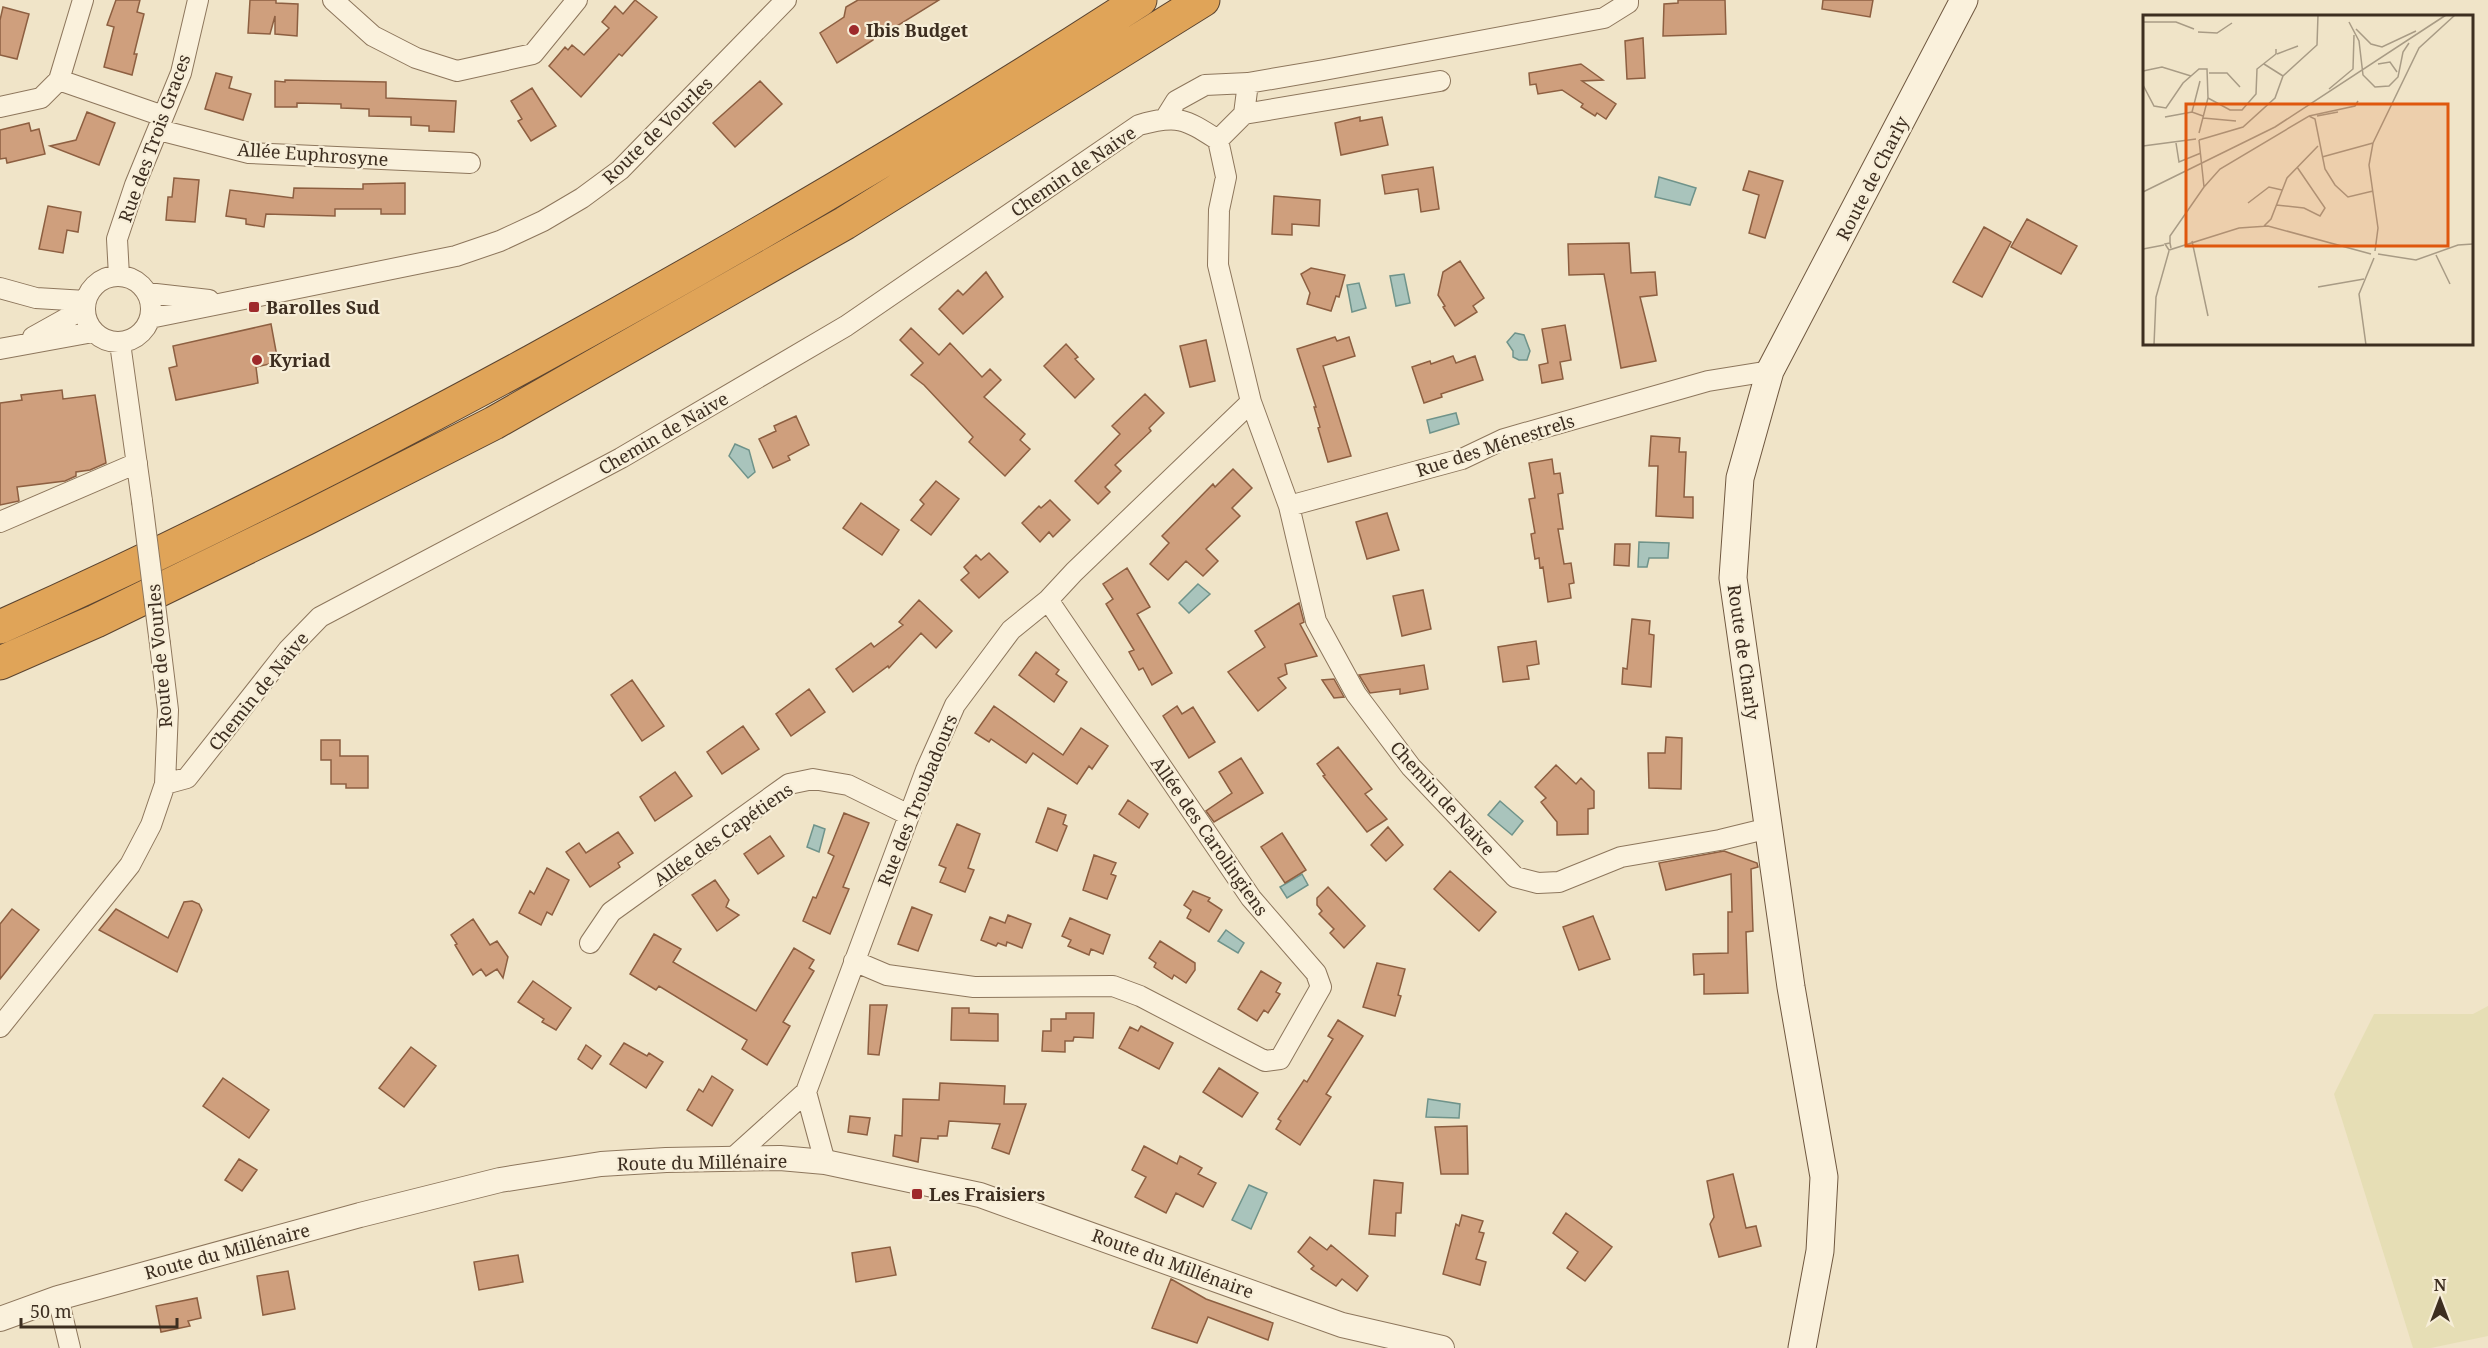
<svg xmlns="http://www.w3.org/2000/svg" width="2488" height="1348" font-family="'Noto Serif',serif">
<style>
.farmland{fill:#e6deb5}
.water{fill:#a9c4bc;stroke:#6f938a;stroke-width:1.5}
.building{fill:#cf9f7d;stroke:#8d5f41;stroke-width:1.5}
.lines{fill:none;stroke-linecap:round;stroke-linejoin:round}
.minor-casing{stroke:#8d765c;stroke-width:22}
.tertiary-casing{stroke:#8d765c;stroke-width:26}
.secondary-casing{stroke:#6f573f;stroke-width:29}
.motorway-casing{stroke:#5b4430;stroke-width:35}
.minor{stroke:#faf1dc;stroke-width:20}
.tertiary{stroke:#faf1dc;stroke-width:24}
.secondary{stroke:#faf1dc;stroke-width:27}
.motorway{stroke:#e0a458;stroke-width:33}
.minor-bridge-casing{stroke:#8d765c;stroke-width:22;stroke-linecap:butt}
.minor-bridge{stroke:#faf1dc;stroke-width:20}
.poi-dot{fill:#9e2a2b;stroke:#f7eed8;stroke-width:2}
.labels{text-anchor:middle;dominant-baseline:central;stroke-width:4.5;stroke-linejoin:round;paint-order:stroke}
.poi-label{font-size:18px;font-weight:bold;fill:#3d2e20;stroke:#f7eed8;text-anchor:start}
.street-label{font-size:18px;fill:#3d2e20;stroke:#f7eed8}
.inset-road{fill:none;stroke:#a89b85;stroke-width:1.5}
.view{fill:#df570d;fill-opacity:0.15;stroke:#df570d;stroke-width:3}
.inset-edge{fill:none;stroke:#3d2e20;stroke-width:3}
</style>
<rect width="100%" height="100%" fill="#f0e4c8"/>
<!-- farmland -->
<path class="farmland" d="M2488 1006V1336L2431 1348H2413L2334 1094 2374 1014H2473Z"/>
<!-- water -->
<path class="water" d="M1659 177 1696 188 1690 205 1655 197Z
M1404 274 1410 303 1396 306 1390 276Z
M1359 283 1366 308 1352 312 1347 285Z
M1515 333 1524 335 1530 351 1527 360H1519L1513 357V351L1507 342Z
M1456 413 1459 424 1430 433 1427 420Z
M735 444 749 450 755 472 748 478 729 456Z
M1639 542 1669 543 1668 558H1649L1647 567H1638Z
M1198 584 1210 594 1189 613 1179 603Z
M1500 801 1523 821 1512 835 1488 815Z
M814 825 825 829 819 852 807 847Z
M1302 874 1308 885 1287 898 1280 887Z
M1226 930 1244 943 1238 953 1218 941Z
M1428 1099 1460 1104 1459 1118 1426 1117Z
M1249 1185 1267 1193 1251 1229 1232 1220Z"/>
<!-- building -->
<path class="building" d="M116 0H140L137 12 144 14 134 54H137L132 75 104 67 114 27 107 25Z
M250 0H276V3L298 4 297 36 275 34V16L270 34 248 33Z
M635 0 657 17 622 56 619 54 581 97 549 66 565 47 568 50 572 45 584 55 609 28 602 22 615 6 623 14Z
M858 0H939L889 31 876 26 873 40 837 63 820 33 844 17 846 7Z
M1678 0H1725L1726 34 1663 36 1664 4 1678 3Z
M1823 0H1873L1870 17 1822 9Z
M3 7 29 14 17 59 0 55V20Z
M1643 38 1645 78 1627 79 1625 41Z
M1581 64 1603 80 1582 81 1616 104 1606 119 1597 113 1595 116 1581 107 1583 104 1562 90 1538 94 1536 84 1530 85 1529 73Z
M216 73 232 77 229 88 251 94 243 120 205 109Z
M285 80 386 82V98L456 101 454 132 429 131V126L411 125V117L369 116V109L341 108V104L297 103V107H275V81L285 82Z
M760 81 782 104 735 147 713 123Z
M532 88 556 126 531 141 518 121 522 119 511 101Z
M87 112 115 123 99 165 50 146 76 140Z
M1360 117V121L1382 117 1388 145 1341 155 1335 123Z
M29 123 31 131 39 129 45 154 7 163 6 158 0 159V130Z
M1433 167 1439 209 1421 212 1418 189 1385 194 1382 175Z
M1749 171 1783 181 1765 238 1749 233 1759 195 1743 190Z
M174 178 199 180 195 222 166 220 168 197H172Z
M405 183V214H381V209H335V216L266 214 264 227 246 224V219L226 216 230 190 293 198 294 188 363 189V184Z
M1274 196 1320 200 1319 226 1292 224V235L1272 234Z
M48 206 81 212 78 232 67 230 63 253 39 249Z
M2027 219 2077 246 2061 274 2011 247Z
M1984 227 2011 242 1982 297 1953 282Z
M1629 243 1631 273 1655 272 1657 295 1640 297 1656 361 1621 368 1604 274 1569 275 1568 244Z
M1460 261 1484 298 1473 306 1477 312 1455 326 1443 307 1445 306 1438 295 1443 272Z
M1311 268 1345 275 1339 297 1336 296 1331 311 1307 304 1310 293 1301 274Z
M986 272 1003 297 963 334 939 309 958 290 963 295Z
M271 324 278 362 256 367 258 383 176 400 169 368 177 366 173 346Z
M1565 325 1571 360 1560 362 1563 379 1542 383 1539 365 1548 363 1542 329Z
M911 328 939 355 950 343 982 377 990 369 1001 380 984 397 1025 434 1020 440 1030 449 1005 476 969 442 973 437 924 385 911 375 923 363 900 340Z
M1335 337 1337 341 1349 337 1355 356 1323 366 1351 456 1328 462 1318 428 1320 427 1314 407H1316L1297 349Z
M1206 340 1215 381 1190 387 1180 346Z
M1066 344 1078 357 1075 359 1094 379 1075 398 1044 366Z
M1453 356 1456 363 1475 356 1483 380 1441 394 1442 397 1424 403 1412 367 1430 361 1431 364Z
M62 390 63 399 95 395 106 463 90 470 76 472V476L65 481 17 487 19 501 0 505V403L22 400 21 395Z
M1145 394 1164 413 1149 428 1151 431 1115 465 1121 471 1105 487 1110 492 1098 504 1075 481 1120 434 1112 426Z
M796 416 809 445 788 456 790 460 773 468 759 439 776 431 774 426Z
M1651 436 1680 438 1679 452H1686L1684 497H1693V518L1656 516 1658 466H1649Z
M1552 459 1554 474 1560 473 1563 493 1558 494 1563 529H1558L1564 564 1571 563 1574 583 1569 584 1571 598 1548 602 1543 567 1540 568 1539 558 1535 559 1531 534 1535 533 1529 499 1535 498 1529 463Z
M1233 469 1252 488 1232 508 1240 516 1206 549 1218 561 1203 576 1186 561 1168 580 1150 564 1169 543 1162 536 1213 484 1215 487Z
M936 481 959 499 931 535 911 520 924 504 920 500Z
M1050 500 1070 520 1053 537 1049 532 1040 542 1022 523 1039 506 1041 508Z
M861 503 899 530 882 555 843 528Z
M1387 513 1399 550 1367 559 1356 522Z
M1615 544H1630L1629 566 1614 565Z
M989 553 1008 572 979 598 961 580 969 573 964 567 976 555 981 560Z
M1127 568 1150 607 1137 614 1172 673 1152 685 1143 668 1139 670 1129 652 1134 650 1106 604 1113 599 1103 584Z
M1423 590 1431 629 1402 636 1393 596Z
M919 600 952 631 936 648 921 633 889 668 888 666 853 692 836 669 871 643 874 647 903 625 899 622Z
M1299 603 1304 622 1300 624 1317 656 1285 664 1287 674 1278 678 1286 688 1258 711 1228 672 1265 647 1255 631Z
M1632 619 1650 621 1649 634 1654 635 1651 687 1622 684 1623 668 1627 669Z
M1536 641 1539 664 1527 666 1529 679 1503 682 1498 647Z
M1036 652 1059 670 1056 674 1067 682 1054 702 1019 675Z
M1424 665 1428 689 1400 694V689L1370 693 1359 675Z
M1334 679 1344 697 1334 698 1322 680Z
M632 680 664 726 642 741 611 695Z
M809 689 825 712 791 736 776 714Z
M994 706 1063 755 1081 728 1108 746 1092 769 1089 766 1077 784 1033 753 1026 763 991 739 989 742 975 733Z
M1177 706 1182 714 1193 707 1215 742 1189 758 1163 716Z
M743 726 759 749 722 774 707 752Z
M1666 737 1682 738 1681 789 1649 788 1648 753H1665Z
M321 740H340V756H368V788H346V784H331V760H321Z
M1338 747 1372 789 1365 794 1387 819 1367 832 1323 776 1325 775 1317 764Z
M1241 758 1263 793 1214 822 1206 811 1232 793 1219 772Z
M1556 765 1576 784 1581 778 1594 791V808L1588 809V834L1557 835V822L1541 802 1546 798 1535 787Z
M675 772 692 796 655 821 640 797Z
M1128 800 1148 814 1139 828 1119 814Z
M1048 808 1066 815 1063 824 1067 826 1057 851 1036 842Z
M844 813 869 823 843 887 849 889 830 934 803 921 813 897 816 898 834 856 828 853Z
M957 824 980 834 968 868 974 870 965 892 940 882 946 868 939 865Z
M1388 827 1403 845 1386 861 1371 845Z
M618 832 633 853 618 863 620 867 590 887 566 852 579 843 586 853Z
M1282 833 1306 870 1285 883 1261 847Z
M770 836 784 856 758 874 744 854Z
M1724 851 1757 863 1758 867 1751 869 1753 931 1746 932 1748 993 1704 994V974L1694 975 1693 954 1728 953V912H1732L1731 874 1666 890 1659 863Z
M1094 855 1116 863 1111 874 1116 876 1107 899 1083 890Z
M547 868 569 880 552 915 547 912 541 925 519 913 530 891 534 894Z
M1450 871 1496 912 1479 931 1434 889Z
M715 880 729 900 726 907 739 915 717 931 692 895Z
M1328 887 1365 926 1344 948 1330 933 1334 929 1319 914 1322 911 1317 905V898Z
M1193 891 1210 898 1208 901 1222 910 1209 932 1187 918 1191 910 1184 905Z
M192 901 199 904 202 910 177 972 99 930 116 909 168 938 184 902Z
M912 907 932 915 918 951 898 944Z
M12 909 39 930 0 979V924Z
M1008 915 1031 924 1022 948 1007 942 1006 946 998 943 996 946 981 940 990 917 1005 923Z
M1593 916 1610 959 1579 970 1563 927Z
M1070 918 1110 935 1103 954 1091 949 1089 955 1068 946 1071 940 1062 936Z
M473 919 490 945 497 941 508 957 503 978 497 969 486 976 481 969 473 975 455 945 457 944 451 935Z
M654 934 681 949 673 962 756 1011 794 948 814 960 809 968 814 971 783 1022 790 1026 767 1065 742 1049 747 1040 659 986 656 990 630 974Z
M1160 941 1195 963V970L1186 983 1174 975 1172 979 1154 967 1156 963 1149 958Z
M1377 963 1405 969 1398 995 1401 996 1395 1016 1363 1007Z
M1261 971 1281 983 1276 992 1280 994 1268 1013 1264 1010 1257 1021 1238 1009Z
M533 981 571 1008 556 1030 542 1022 544 1019 518 1002Z
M870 1005H887L879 1055 868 1054Z
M952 1008H969V1013L998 1014V1041L951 1040Z
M1066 1013H1094L1093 1038 1074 1037 1073 1041H1065V1052L1042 1051 1043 1031H1051V1019H1066Z
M1338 1020 1363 1036 1326 1094 1331 1097 1300 1145 1276 1129 1281 1121 1278 1119 1304 1080 1307 1082 1333 1039 1328 1036Z
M1141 1026 1173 1043 1159 1069 1119 1048 1130 1027 1138 1031Z
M624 1043 647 1056 649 1053 663 1062 646 1088 610 1064Z
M586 1045 601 1056 592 1069 578 1059Z
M411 1047 436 1066 404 1107 379 1088Z
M1219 1068 1258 1093 1242 1117 1203 1092Z
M712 1076 733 1090 712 1126 687 1110 699 1089 703 1092Z
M223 1078 269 1110 249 1138 203 1106Z
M940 1083 1005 1086 1004 1104H1026L1009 1154 992 1148 1000 1124 949 1121 947 1136H938V1139L921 1138 918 1162 893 1156 895 1135 902 1136 903 1099 939 1100Z
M850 1116 870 1118 867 1135 848 1132Z
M1467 1126 1468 1174H1441L1435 1127Z
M1144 1146 1177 1164 1180 1156 1202 1168 1198 1174 1216 1183 1203 1207 1176 1193 1166 1213 1135 1197 1146 1177 1132 1170Z
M239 1159 257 1170 242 1191 225 1180Z
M1733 1174 1746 1228 1756 1226 1761 1246 1719 1257 1710 1224 1714 1217 1707 1181Z
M1374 1180 1403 1183 1401 1213H1396L1395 1236 1369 1234Z
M1566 1213 1612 1247 1585 1281 1567 1268 1578 1252 1553 1233Z
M1462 1215 1483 1221 1479 1232 1484 1233 1476 1259 1486 1262 1480 1285 1443 1274 1456 1224 1459 1226Z
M1310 1237 1327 1250 1331 1245 1368 1276 1357 1291 1342 1279 1336 1286 1311 1269 1314 1266 1298 1252Z
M890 1247 896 1275 856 1282 852 1253Z
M518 1255 523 1282 479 1290 474 1262Z
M288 1271 295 1309 263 1315 257 1276Z
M1171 1279 1206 1299 1273 1323 1268 1340 1208 1317 1197 1343 1152 1328Z
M197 1298 201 1318 188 1321 190 1326 161 1332 156 1306Z"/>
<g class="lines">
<defs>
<path id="minor" d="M333 0 373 36 416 58 457 71 533 54 577 0
M59 80 83 0
M0 107 41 98 59 80 163 116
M1244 114 1440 81
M1166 117 1176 101 1205 85 1248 83 1324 70 1604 18 1628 3V0
M159 130 249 153 470 163
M1218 140 1244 114 1248 83
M119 276 117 239 135 185 181 73 198 0
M85 309a33 33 0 1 1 66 0a33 33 0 1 1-66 0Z
M0 288 36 298 86 301
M147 293 209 300
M150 318 456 256 500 241 543 221 582 198 620 170 786 0
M33 337 85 308
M120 343 142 501
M0 349 93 332
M1289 506 1462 459 1504 439 1708 381 1770 371
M0 522 137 463
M165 784 187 778 288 650 320 617 621 458 846 326 1139 125C1178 114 1185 119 1218 140L1226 177 1219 210 1218 265 1251 402 1289 506 1316 621 1356 694 1411 767 1515 877 1538 883 1559 882 1621 857 1720 840 1769 828
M590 943 611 912 789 784 813 779 848 785 909 815
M854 961 887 975 974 987 1113 986 1140 996 1265 1061 1280 1059 1321 987 1316 973 1251 898 1048 600
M0 1027 130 865 151 825 165 784 168 710 160 644
M806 1092 825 1162
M734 1157 806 1092 926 770 955 705 1011 630 1048 600 1074 572 1251 402
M58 1298 70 1348"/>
<path id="tertiary" d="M0 1319 58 1298 360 1215 500 1180 601 1164 666 1160 780 1158 825 1162 980 1195 1342 1325 1442 1348"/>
<path id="secondary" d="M1802 1348 1820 1251 1824 1177 1791 987 1733 578 1740 478 1770 371 1964 0"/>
<path id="motorway" d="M0 627C182 546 358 456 533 361 739 248 943 128 1140 0
M0 663 96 621 305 519 494 423 845 223 1203 0"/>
</defs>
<!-- minor casing -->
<use href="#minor" class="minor-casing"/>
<!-- tertiary casing -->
<use href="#tertiary" class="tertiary-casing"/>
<!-- secondary casing -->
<use href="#secondary" class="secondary-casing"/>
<!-- motorway casing -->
<use href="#motorway" class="motorway-casing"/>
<!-- minor -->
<use href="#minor" class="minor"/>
<!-- tertiary -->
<use href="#tertiary" class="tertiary"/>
<!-- secondary -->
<use href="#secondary" class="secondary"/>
<!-- motorway -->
<use href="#motorway" class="motorway"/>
<defs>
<path id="minor-bridge" d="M142 501 160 644"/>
</defs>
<!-- minor-bridge casing -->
<use href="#minor-bridge" class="minor-bridge-casing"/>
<!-- minor-bridge -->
<use href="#minor-bridge" class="minor-bridge"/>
</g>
<!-- markers -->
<g class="poi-dot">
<circle cx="854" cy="30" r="6"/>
<rect x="248" y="301" width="12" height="12" rx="3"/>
<circle cx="257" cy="360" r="6"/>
<rect x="911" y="1188" width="12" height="12" rx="3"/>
</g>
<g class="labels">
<!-- poi labels -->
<g class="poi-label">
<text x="866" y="30">Ibis Budget</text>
<text x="266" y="307">Barolles Sud</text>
<text x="269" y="360">Kyriad</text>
<text x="929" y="1194">Les Fraisiers</text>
</g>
<!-- street labels -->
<g class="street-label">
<text transform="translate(657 130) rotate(-44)">Route de Vourles</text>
<text transform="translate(154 138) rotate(-70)">Rue des Trois Graces</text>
<text transform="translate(313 154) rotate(4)">Allée Euphrosyne</text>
<text transform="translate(1073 171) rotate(-34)">Chemin de Naive</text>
<text transform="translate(1872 178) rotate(-63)">Route de Charly</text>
<text transform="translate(663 433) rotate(-30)">Chemin de Naive</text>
<text transform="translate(1495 445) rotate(-18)">Rue des Ménestrels</text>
<text transform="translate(1744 652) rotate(82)">Route de Charly</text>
<text transform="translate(159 656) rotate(-95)">Route de Vourles</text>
<text transform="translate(258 691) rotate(-51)">Chemin de Naive</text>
<text transform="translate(1443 798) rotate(48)">Chemin de Naive</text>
<text transform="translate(917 800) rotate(-68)">Rue des Troubadours</text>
<text transform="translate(723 834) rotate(-35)">Allée des Capétiens</text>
<text transform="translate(1210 836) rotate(55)">Allée des Carolingiens</text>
<text transform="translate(702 1162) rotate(-1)">Route du Millénaire</text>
<text transform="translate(227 1251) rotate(-15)">Route du Millénaire</text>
<text transform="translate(1173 1263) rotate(20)">Route du Millénaire</text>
</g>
</g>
<!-- overview -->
<g transform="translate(2143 15)">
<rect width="330" height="330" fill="#f0e4c8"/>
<path class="inset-road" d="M0 7H33L51 14M206 7 216 26 220 60 232 72 246 71 255 62 260 37 266 28M213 14 228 29 239 32 273 16M55 17 74 18 89 8M134 39 155 31M121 49 140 61M235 49 247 47 254 57M0 56 19 52 48 61M66 58H84L97 72M0 70 11 91 23 93 40 68 56 54H64L65 83 56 118M186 74 210 54 211 20M65 83 87 95H99L113 79 114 54 133 39V34M49 97 57 66M166 101 212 91 215 86M174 101 195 97M22 102 49 97 60 101M60 103 93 106M56 125 100 112 132 83 140 61 174 30 175 0M33 128 36 147 58 138M0 131 53 124M179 142 230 128M61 172 77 154 166 101 172 104 182 154 192 170 205 182 230 176M0 177 132 112 303 0M105 188 126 172 139 175M133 190 161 193 177 201 182 193 154 152M121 211 128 204 144 163 175 131M49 226 65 301M27 228V221L61 172 56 125M28 233 27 228 22 229 26 235 96 213 125 211 228 239M0 234 21 230M232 236 235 213 226 150 230 128 276 33 312 0M235 239 273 245 315 230 330 229M293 240 307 269M175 272 221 264M11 330 13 282 26 236M223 330 216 279 231 243"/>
<path class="view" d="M43 89H305V231H43Z"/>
<rect width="330" height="330" class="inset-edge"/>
</g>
<!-- north arrow -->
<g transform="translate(2440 1300)" stroke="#f7eed8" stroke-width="4.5" paint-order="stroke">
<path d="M0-4.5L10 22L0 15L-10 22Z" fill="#3d2e20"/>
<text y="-9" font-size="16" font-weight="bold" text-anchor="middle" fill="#3d2e20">N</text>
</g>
<!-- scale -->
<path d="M21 1318v9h156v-9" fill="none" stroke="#3d2e20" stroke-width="3"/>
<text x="30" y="1318" font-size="18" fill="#3d2e20" stroke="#f7eed8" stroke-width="4.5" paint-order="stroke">50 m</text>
</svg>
